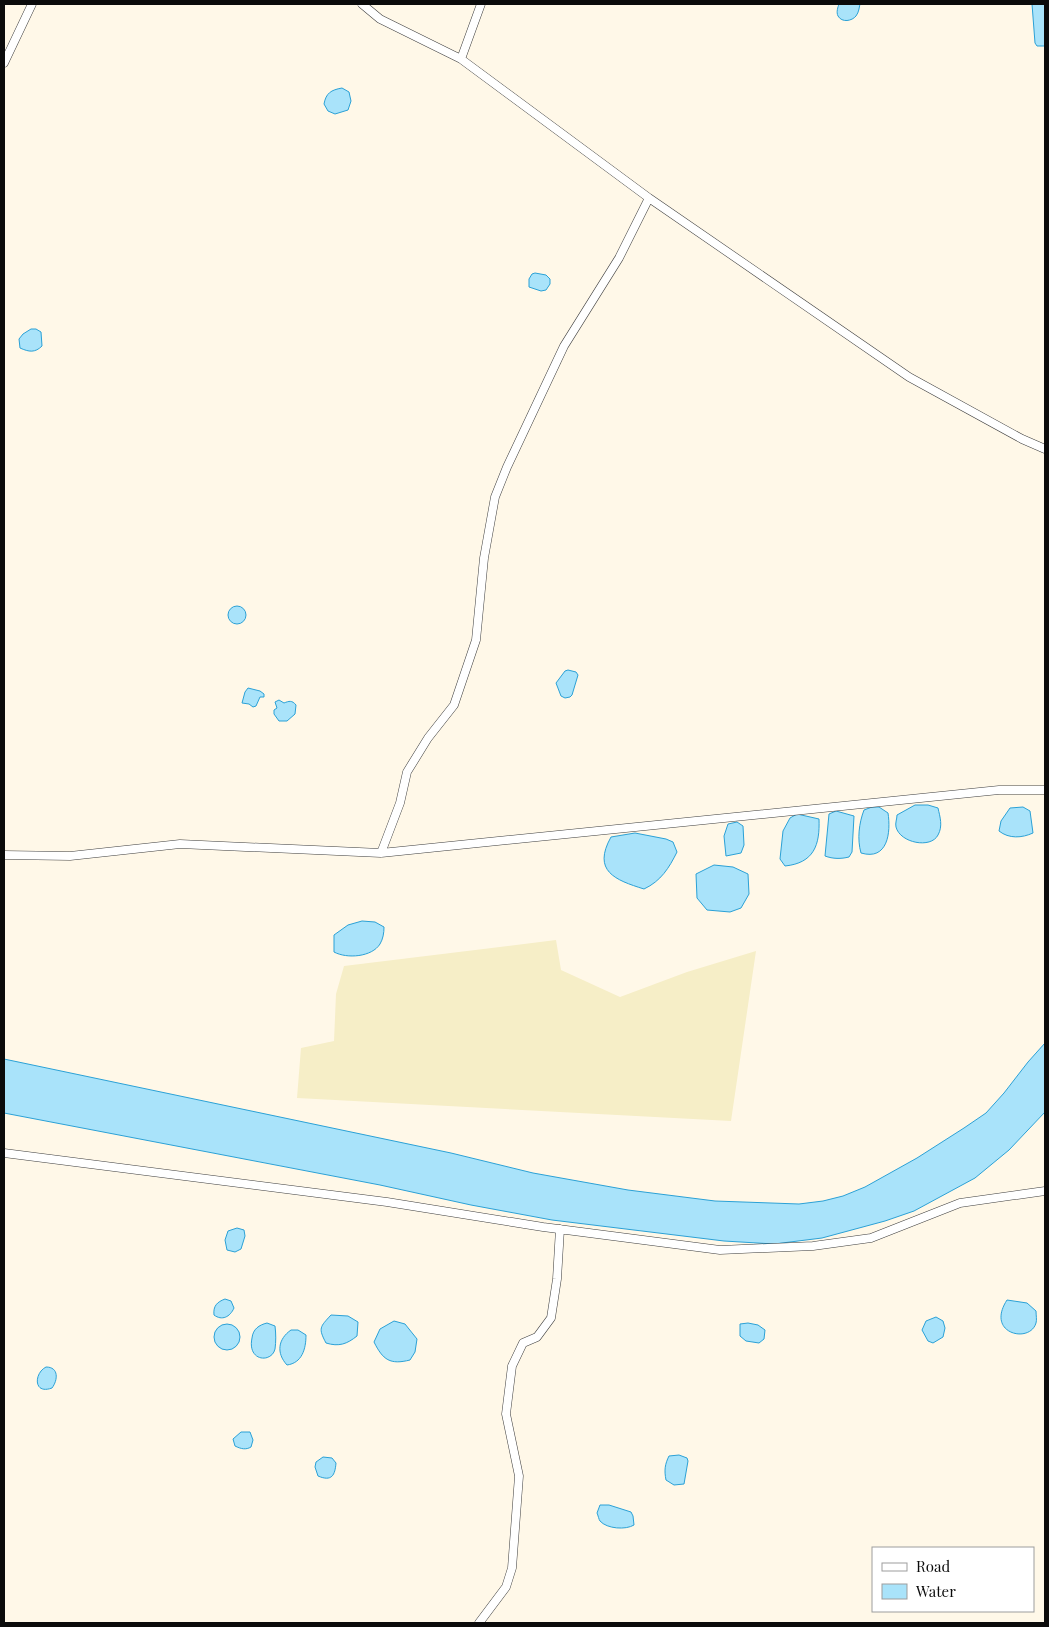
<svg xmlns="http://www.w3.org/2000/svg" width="1049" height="1627" font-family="'Playfair Display',serif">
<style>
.farmland{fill:#f6eec7}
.water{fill:#a9e3fa;stroke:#2ba1d6}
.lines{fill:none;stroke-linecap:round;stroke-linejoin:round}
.minor-casing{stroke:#3e3e3e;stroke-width:9}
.minor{stroke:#fff;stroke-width:8}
</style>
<rect width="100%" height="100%" fill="#fff8e8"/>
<!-- farmland -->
<path class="farmland" d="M556 940 561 970 620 997 687 972 756 951 731 1121 297 1098 301 1048 334 1041 336 994 344 966Z"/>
<!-- water -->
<path class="water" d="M839 4H860C859 8 859 12 856 16 852 21 842 23 838 16 836 12 838 7 839 4Z
M1032 4H1045V46H1037L1035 43Z
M342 88 349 92 351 101 348 110 335 114 328 111 324 104C326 93 331 90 342 88Z
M535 273 546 275 550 279V284L546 290 541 291 529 287V279L532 274Z
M31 329H36L41 332 42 346C35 353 29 352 20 348L19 339 23 334Z
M228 615a9 9 0 1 1 18 0a9 9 0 1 1-18 0Z
M568 670 576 672 578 675 572 695 570 697 565 698 561 696 556 683 565 671Z
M248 688 260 691 264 694V697H260L256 706 253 707 249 704 242 703 245 692Z
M279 700 284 703C289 701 292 700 296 705L295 714 287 721H279L274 714V710L277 708 275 702Z
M915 805H928L938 808C940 817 943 826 938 835 931 849 900 843 896 827 895 823 897 819 897 815Z
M872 807H879L888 813C891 832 888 861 861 853 857 839 859 823 864 810Z
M1023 807 1030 811 1033 833C1022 838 1009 839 999 831L1001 821 1010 808Z
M836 811 854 816 852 852 849 857C841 859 833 859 825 856L829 814Z
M797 814 819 819C820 845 814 863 785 866L780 859 783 831 790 818Z
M737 822 743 826 744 845 741 853 726 856 724 836 728 824Z
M635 833 666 839 673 842 677 852C669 868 661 881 644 889 615 880 592 871 611 837Z
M714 865 733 867 748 874 749 894 741 908 730 912 707 910 697 898 696 874Z
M362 921 375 922 384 927C384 933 383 939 380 944 372 957 347 959 334 952V935L348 925Z
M1045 1043V1112L1009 1150 975 1178 914 1211 885 1221 822 1238 774 1244 724 1241 552 1220 471 1205 380 1185 4 1113V1059L451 1153 533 1173 628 1190 715 1201 799 1204 823 1201 843 1196 865 1187 917 1158 964 1128 986 1113 1004 1093 1028 1062Z
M237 1228 244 1230 245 1236 241 1249 235 1252 227 1250 225 1240 228 1231Z
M225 1299 231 1301 234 1308C230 1317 222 1321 214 1315 213 1306 217 1302 225 1299Z
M1007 1300 1027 1303 1036 1311C1036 1315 1037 1320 1036 1323 1030 1344 985 1334 1007 1300Z
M331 1315 348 1316 358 1322 357 1336C347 1344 339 1347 326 1343 318 1328 320 1327 331 1315Z
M936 1317 943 1321 945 1328 943 1337 933 1343 928 1341 922 1330 926 1321Z
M394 1321 405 1324 417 1339 415 1352 410 1360C390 1365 383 1360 374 1342L380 1329Z
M267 1323 275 1326C276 1334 276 1342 275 1349 272 1363 247 1362 252 1338 253 1329 259 1325 267 1323Z
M748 1323 758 1325 765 1330 764 1339 759 1343 746 1341 740 1336V1324Z
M214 1337a13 13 0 1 1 26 0a13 13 0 1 1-26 0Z
M291 1330H298L306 1335C306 1349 302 1363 287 1365 276 1353 278 1339 291 1330Z
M46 1367C59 1367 58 1380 52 1388 33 1395 34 1373 46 1367Z
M241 1432H250L253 1440 251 1447C246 1450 241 1449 235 1446L233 1439Z
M679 1455 687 1458 688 1461 684 1484 674 1485 666 1480C664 1470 665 1464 669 1456Z
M323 1457 332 1458 336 1463C335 1475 332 1482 318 1476L315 1467 316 1462Z
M600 1505H609L631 1512 633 1516 634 1525C626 1530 607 1529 600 1521 599 1520 598 1515 597 1513Z"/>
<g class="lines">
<defs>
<path id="minor" d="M362 4 380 19 461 59 649 198 909 377 1022 439 1045 449
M461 59 481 4
M4 63 32 4
M381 853 400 803 407 772 428 738 454 705 476 640 484 558 495 497 507 467 564 346 619 258 649 198
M4 855 70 856 180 844 381 853 999 790H1045
M4 1153 387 1202 543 1227 720 1250 813 1246 871 1238 960 1203 1045 1191
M479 1623 506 1587 512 1568 519 1476 506 1414 512 1366 523 1343 537 1337 551 1318 557 1279 560 1229"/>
</defs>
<!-- minor casing -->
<use href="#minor" class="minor-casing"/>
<!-- minor -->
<use href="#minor" class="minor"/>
</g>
<!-- border -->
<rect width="1049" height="1627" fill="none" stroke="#0b0b0b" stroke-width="10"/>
<!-- legend -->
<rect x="872" y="1547" width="162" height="65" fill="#ffffff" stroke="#9d9d9d"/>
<rect x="882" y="1563" width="25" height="8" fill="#ffffff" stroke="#9d9d9d"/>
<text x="916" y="1572" font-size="15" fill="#0b0b0b">Road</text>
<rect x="882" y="1584" width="25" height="15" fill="#a9e3fa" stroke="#9d9d9d"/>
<text x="916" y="1597" font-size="15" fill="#0b0b0b">Water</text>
</svg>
